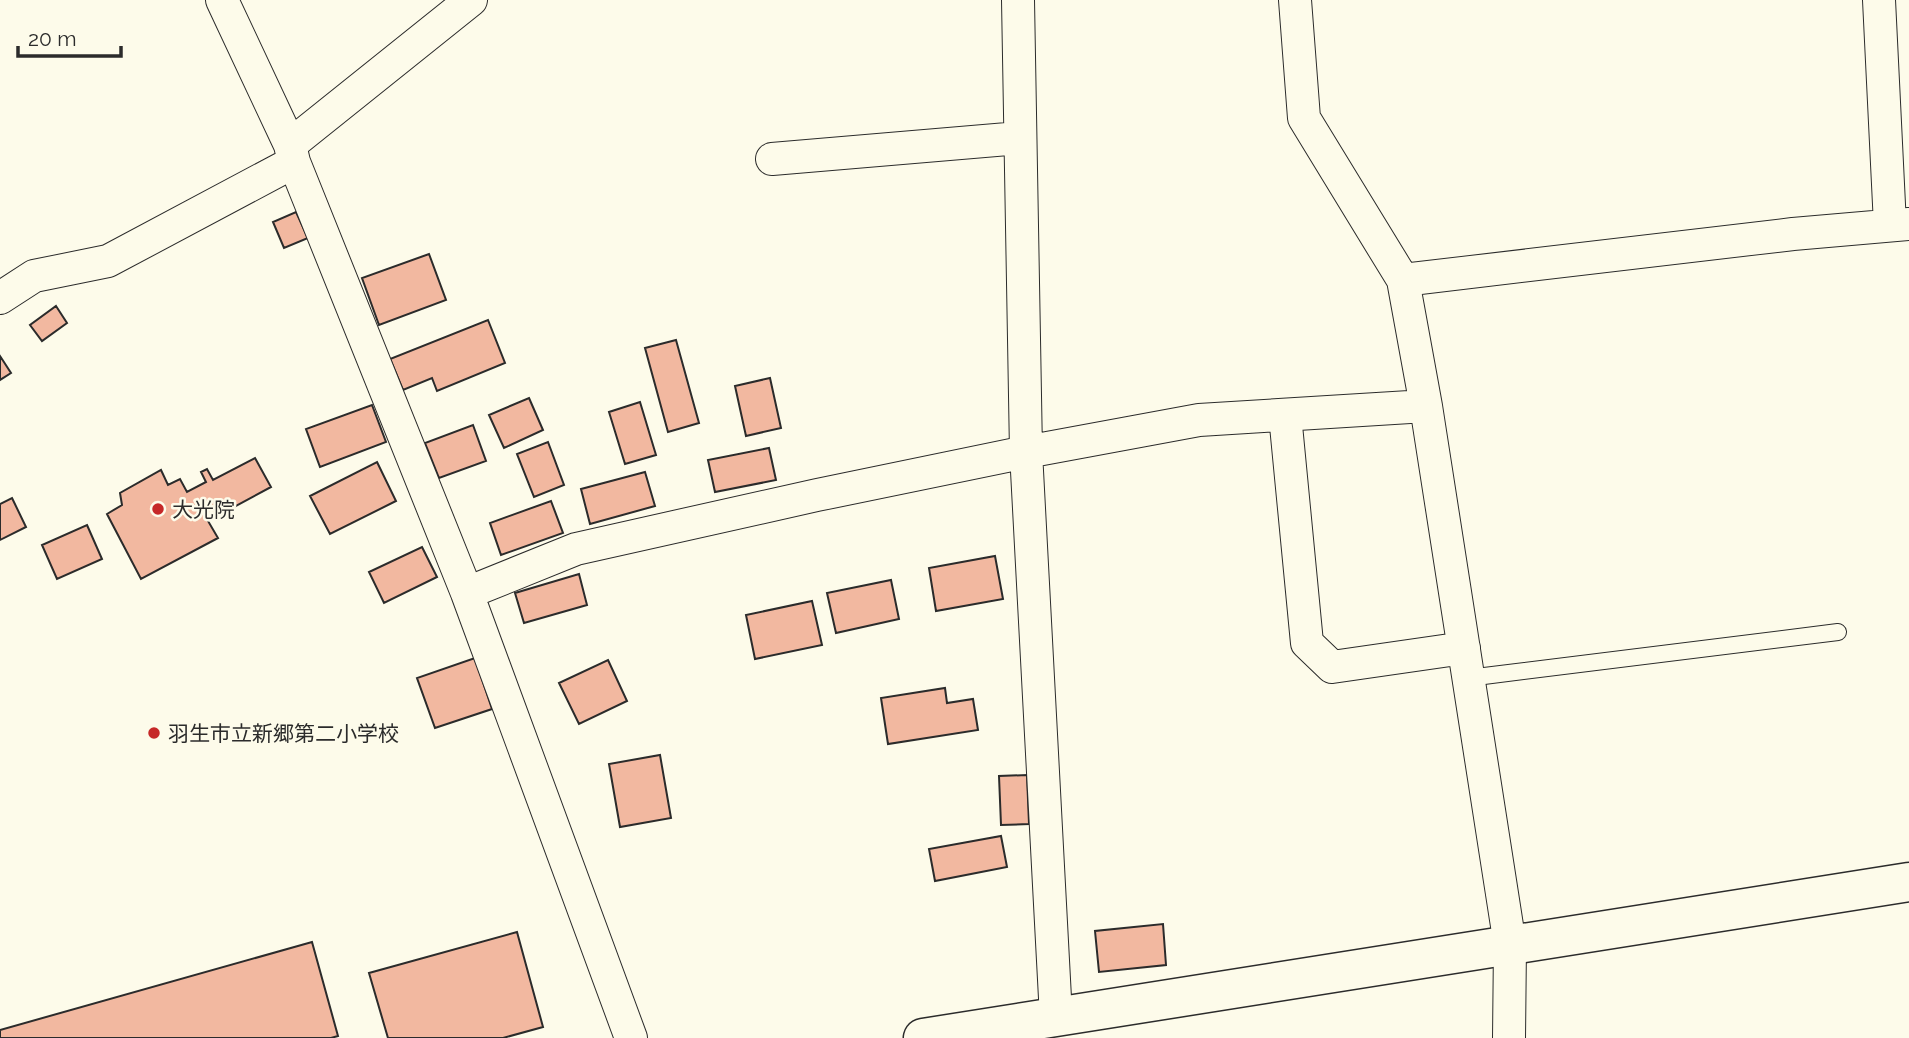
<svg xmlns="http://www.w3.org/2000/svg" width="1909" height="1038" font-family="Raleway,'Noto Sans JP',sans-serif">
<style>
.building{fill:#f2b8a0;stroke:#2b2b2b;stroke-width:2}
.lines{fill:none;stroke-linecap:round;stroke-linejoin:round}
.lane-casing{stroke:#2b2b2b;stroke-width:18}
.street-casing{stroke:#2b2b2b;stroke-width:34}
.secondary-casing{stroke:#2b2b2b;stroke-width:41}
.lane{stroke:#fdfbea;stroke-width:16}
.street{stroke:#fdfbea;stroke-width:32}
.secondary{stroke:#fdfbea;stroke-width:38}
.poi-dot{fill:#c62828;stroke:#fdfbea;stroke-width:2.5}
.labels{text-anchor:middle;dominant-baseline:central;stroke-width:5;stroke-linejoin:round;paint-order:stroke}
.poi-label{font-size:21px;fill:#2b2b2b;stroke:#fdfbea;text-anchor:start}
</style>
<rect width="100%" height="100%" fill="#fdfbea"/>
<!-- building -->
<path class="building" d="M296 212 308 238 284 248 273 222Z
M429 254 446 300 379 325 362 278Z
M56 306 67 323 42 341 30 325Z
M488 320 505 363 437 391 432 378 403 390 390 359Z
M676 340 699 423 668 432 645 348Z
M0 356 11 373 0 380Z
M770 378 781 428 746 436 735 386Z
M529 398 543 430 504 448 489 415Z
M640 402 656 455 625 464 609 412Z
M372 405 386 442 320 467 306 429Z
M473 425 486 461 439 478 425 443Z
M548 442 564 485 534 497 517 454Z
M769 448 776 480 715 492 708 460Z
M255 458 271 487 208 521 218 538 141 579 107 514 122 505 120 493 161 470 168 485 180 479 187 492 206 482 201 472 207 469 213 480Z
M377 462 396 501 330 534 310 496Z
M645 472 655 506 590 524 581 489Z
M12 498 26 527 0 540V504Z
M551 501 563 533 501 555 490 523Z
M87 525 102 559 57 579 42 545Z
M422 547 437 577 384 603 369 572Z
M995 556 1003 599 936 611 929 568Z
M579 574 587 605 524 623 515 593Z
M891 580 899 619 836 633 827 593Z
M812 601 822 645 755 659 746 615Z
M475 658 492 709 435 728 417 678Z
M608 660 627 701 579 724 559 683Z
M945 688 947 703 973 699 978 730 888 744 881 698Z
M660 755 671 818 620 827 609 764Z
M1027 775 1029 824 1001 825 999 776Z
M1001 836 1007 867 935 881 929 849Z
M1163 924 1166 965 1099 972 1095 931Z
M517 932 543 1027 503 1038H388L369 973Z
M312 942 338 1036 331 1038H0V1030Z"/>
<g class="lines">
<defs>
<path id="lane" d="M1468 678 1838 632"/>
<path id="street" d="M222 0 290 145
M1018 0 1026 452 1056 1017
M1295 0 1304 118 1403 280
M1879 0 1890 225
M772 159 1020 138
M294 162 467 593 631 1038
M0 298 34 276 108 261 294 162 290 145 471 0
M1426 406 1510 945 1509 1038
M1285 415 1307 643 1332 667 1464 648
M467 593 576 549 817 495 1026 452 1199 420 1426 406 1403 280 1793 234 1909 224"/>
<path id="secondary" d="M923 1038 1909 882"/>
</defs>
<!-- lane casing -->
<use href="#lane" class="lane-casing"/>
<!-- street casing -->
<use href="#street" class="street-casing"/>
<!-- secondary casing -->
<use href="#secondary" class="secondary-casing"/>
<!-- lane -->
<use href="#lane" class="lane"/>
<!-- street -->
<use href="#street" class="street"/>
<!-- secondary -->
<use href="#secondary" class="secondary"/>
</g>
<!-- markers -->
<g class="poi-dot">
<circle cx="158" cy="509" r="7"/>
<circle cx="154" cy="733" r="7"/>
</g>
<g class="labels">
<!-- poi labels -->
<g class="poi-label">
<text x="172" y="509">大光院</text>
<text x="168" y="733">羽生市立新郷第二小学校</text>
</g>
</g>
<!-- scale -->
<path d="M18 46v10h103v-10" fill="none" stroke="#2b2b2b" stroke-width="3.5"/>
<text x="28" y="46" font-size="21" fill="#2b2b2b" stroke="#fdfbea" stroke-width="5" paint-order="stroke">20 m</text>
</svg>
